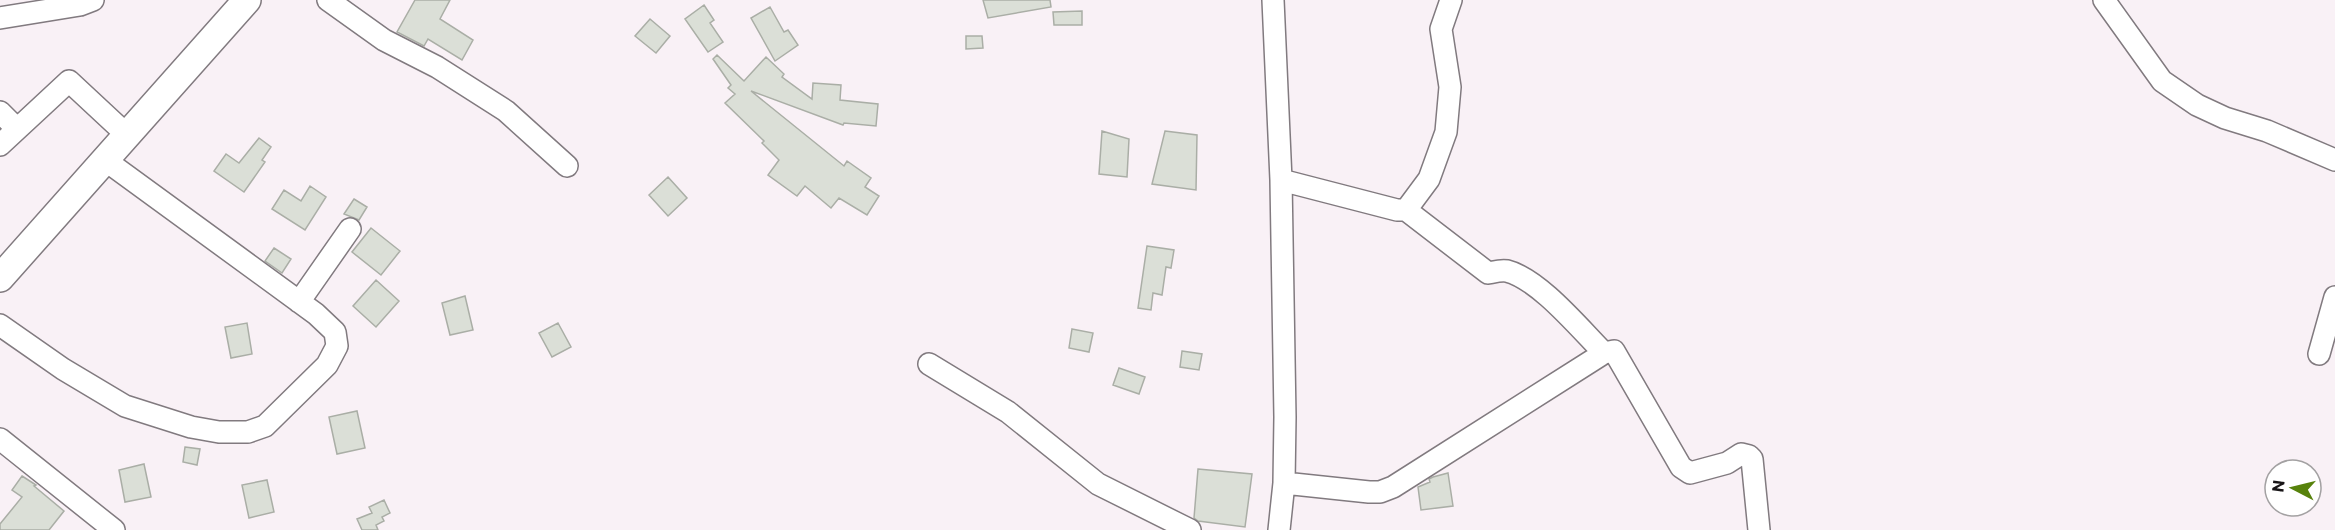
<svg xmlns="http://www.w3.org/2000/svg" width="2335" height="530" font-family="Commissioner,sans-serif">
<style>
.building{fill:#dbdfd7;stroke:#aaaea6;stroke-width:1.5}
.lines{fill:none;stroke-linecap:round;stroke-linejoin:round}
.minor-casing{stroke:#817a7f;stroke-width:24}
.major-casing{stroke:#817a7f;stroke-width:30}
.minor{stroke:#fff;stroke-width:21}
.major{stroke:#fff;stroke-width:27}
</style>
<rect width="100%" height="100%" fill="#f9f1f6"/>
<!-- building -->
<path class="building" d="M415 0H450L440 19 473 40 462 60 428 39 424 46 397 32Z
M983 0H1050L1051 7 988 18Z
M704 5 714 20 710 23 723 42 708 52 685 19Z
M770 7 784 32 788 30 798 45 775 61 751 18Z
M1082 11V25H1054L1053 12Z
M650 19 670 36 656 53 635 36Z
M966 36H982L983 48 966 49Z
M717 55 744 81 766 57 784 74 782 77 812 99 813 83 841 85 840 100 878 104 876 126 844 123 843 125 751 91 844 166 847 161 871 178 865 187 879 196 867 215 839 198 831 208 805 186 797 196 768 175 779 160 762 143 764 141 725 103 735 94 728 88 731 85 713 59Z
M1102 131 1129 139 1127 177 1099 174Z
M1165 131 1197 135 1196 190 1152 184Z
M259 138 271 147 262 160 265 162 244 192 214 171 226 154 239 163Z
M668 177 687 198 668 216 649 195Z
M310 186 326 197 305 230 272 209 284 190 301 201Z
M354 199 367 207 359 220 344 214Z
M371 228 400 251 381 275 352 252Z
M1147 246 1174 250 1171 268 1166 267 1162 295 1153 293 1151 310 1138 308Z
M274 248 291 259 282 273 265 261Z
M376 280 399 301 376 327 353 306Z
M465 296 473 330 450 335 442 303Z
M247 323 252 354 231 358 225 327Z
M558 323 571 347 552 357 539 333Z
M1072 329 1093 333 1089 352 1069 348Z
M1182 351 1202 354 1199 370 1180 367Z
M1119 368 1145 377 1139 394 1113 385Z
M357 411 365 448 337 454 329 417Z
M185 447 200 449 197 465 183 462Z
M144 464 151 497 125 502 119 470Z
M1198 469 1252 474 1245 527 1198 521 1194 518Z
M1448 473 1453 506 1421 510 1418 487 1430 482 1429 479 1433 477Z
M22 476 36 485 34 486 64 511 49 530H0V524L22 497 12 490Z
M267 480 274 512 249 518 242 485Z
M384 500 390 513 382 517 384 521 376 525 378 530H362L357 519 372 513 369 507Z"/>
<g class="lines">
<defs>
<path id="minor" d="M328 0 384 40 437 67 506 111 567 166
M1273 0 1281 180 1285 417 1284 483 1279 530
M2104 0 2162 81 2197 105 2225 118 2267 131 2335 160
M0 18 80 5 93 0
M0 112 16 128
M0 145 69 81 127 135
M1281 180 1397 210H1406L1429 179 1446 132 1450 87 1441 29 1451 0
M1406 210 1488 273C1494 272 1500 270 1507 271 1539 279 1580 329 1604 353
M299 302 350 229
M0 325 63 369 125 406 191 427 219 432H248L265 426 327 365 337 346 335 332 316 314 105 160
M2319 354 2335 297
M929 364 1008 412 1098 484 1190 530
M0 439 114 530
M1284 483 1369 492H1380L1393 487 1604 353 1614 351 1681 467 1690 473 1727 463 1741 454 1749 456 1752 459 1759 530"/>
<path id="major" d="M0 278 247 0"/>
</defs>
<!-- minor casing -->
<use href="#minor" class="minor-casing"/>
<!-- major casing -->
<use href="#major" class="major-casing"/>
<!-- minor -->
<use href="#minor" class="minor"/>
<!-- major -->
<use href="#major" class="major"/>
</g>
<!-- north arrow -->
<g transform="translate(2293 488) rotate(277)"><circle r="28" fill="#ffffff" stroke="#a3a1a2" stroke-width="1.5"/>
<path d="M0-4.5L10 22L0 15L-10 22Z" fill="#57820c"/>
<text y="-9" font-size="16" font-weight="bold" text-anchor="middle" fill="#181517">N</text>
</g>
</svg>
